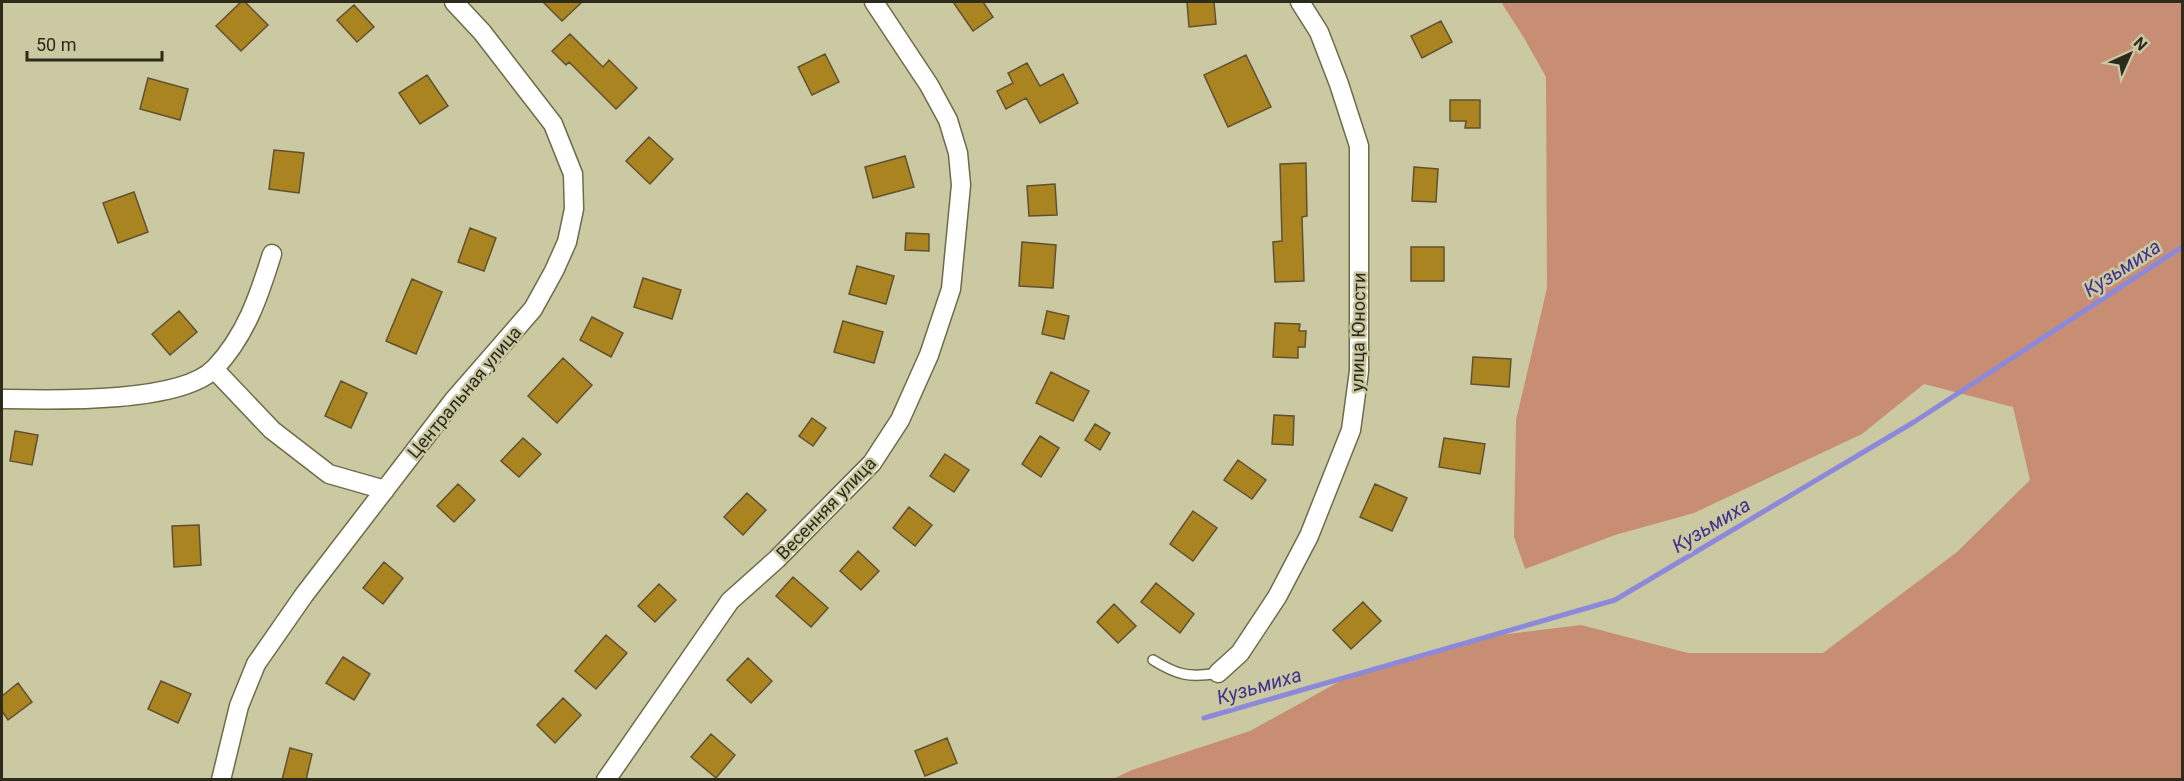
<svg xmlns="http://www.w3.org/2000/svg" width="2184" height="781" font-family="Roboto,sans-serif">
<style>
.green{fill:#c88e74}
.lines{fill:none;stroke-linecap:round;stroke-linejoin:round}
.stream{stroke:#8d89da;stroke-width:5}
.building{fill:#ab8422;stroke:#615130;stroke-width:1.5}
.service-casing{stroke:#6e6c48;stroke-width:12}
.minor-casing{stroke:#6e6c48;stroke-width:21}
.service{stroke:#fff;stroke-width:9}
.minor{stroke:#fff;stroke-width:18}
.labels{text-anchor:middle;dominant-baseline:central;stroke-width:5;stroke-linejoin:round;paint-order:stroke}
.street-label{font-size:18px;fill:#2c2b1c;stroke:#cbc9a2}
.water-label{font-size:20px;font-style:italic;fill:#423290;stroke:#cbc9a2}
</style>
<rect width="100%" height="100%" fill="#cbc9a2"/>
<!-- green -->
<path class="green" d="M1501 2H2182V779H1113L1132 770 1250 731 1351 675 1492 636 1581 625 1688 653H1823L1957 552 2030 480 2013 407 1924 384 1862 434 1694 513 1615 535 1525 569 1514 537 1516 420 1547 288 1546 77 1524 38Z"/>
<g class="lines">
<!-- stream -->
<path class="stream" d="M1204 718 1615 600 1914 422 2182 247"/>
</g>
<!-- building -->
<path class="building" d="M241 2H245L268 25 241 51 216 26Z
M543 2H582L562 21Z
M953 2H983L993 17 973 31Z
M1187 2H1214L1216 24 1189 27Z
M354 5 374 27 357 42 337 20Z
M1441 21 1452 42 1422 58 1411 36Z
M570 34 603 67 609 60 637 88 616 109 569 62 566 65 552 51Z
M825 54 839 82 812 95 798 67Z
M1246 55 1271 107 1228 127 1204 75Z
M1027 63 1040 86 1063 74 1078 103 1040 123 1026 98 1006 109 997 91 1013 83 1008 73Z
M427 75 448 106 420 124 399 93Z
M148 78 188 89 180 120 140 109Z
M1450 100H1480V128H1465L1466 121H1450Z
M649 137 673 159 650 184 626 161Z
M274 150 304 153 299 193 269 189Z
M905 156 914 187 873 198 865 167Z
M1306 163 1307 216 1302 217 1304 281 1275 282 1273 242 1282 241 1280 164Z
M1414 167 1438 169 1436 202 1412 201Z
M1055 184 1057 215 1029 216 1027 186Z
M134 192 148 232 118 243 103 203Z
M470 228 496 238 484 271 458 262Z
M906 233 929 234V251L905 250Z
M1022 242 1056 245 1053 288 1019 286Z
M1411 247H1444V281H1411Z
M857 266 894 276 886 304 849 294Z
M643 278 681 290 672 319 634 307Z
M412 279 442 292 416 354 386 341Z
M179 311 197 332 170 355 152 334Z
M1047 311 1069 316 1064 339 1042 334Z
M592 317 623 333 611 357 580 340Z
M843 321 883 332 874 363 834 352Z
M1275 323 1300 324 1299 331H1306L1305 347H1298V358L1273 357Z
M1473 357 1511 359 1509 387 1471 384Z
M563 358 592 385 557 423 528 396Z
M1051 372 1089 391 1073 421 1036 403Z
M341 381 367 393 351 428 325 416Z
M1274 415 1294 416 1293 445 1272 444Z
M812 418 826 428 813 446 799 436Z
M1095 424 1110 433 1100 450 1085 440Z
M15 431 38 435 32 465 10 461Z
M1040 436 1059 448 1041 477 1022 464Z
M523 438 541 454 519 477 501 461Z
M1444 438 1485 444 1480 474 1439 467Z
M945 454 969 470 954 492 930 476Z
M1238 460 1266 480 1252 499 1224 480Z
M458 484 475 500 454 522 437 506Z
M1375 484 1407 498 1392 531 1360 517Z
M747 493 766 510 743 535 724 517Z
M909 507 932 525 915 546 893 528Z
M1193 511 1217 528 1193 561 1170 544Z
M199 525 201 565 174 567 172 526Z
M858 551 879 571 861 590 840 571Z
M384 562 403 578 383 604 363 588Z
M793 577 828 608 811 627 776 596Z
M1156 583 1194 614 1180 633 1141 602Z
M659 584 676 600 655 622 638 606Z
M1363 602 1381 621 1351 649 1333 630Z
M1114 604 1136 626 1118 643 1097 622Z
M606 635 627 653 596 689 575 671Z
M343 657 370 674 354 700 326 683Z
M748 658 772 681 751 703 727 680Z
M161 681 191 694 178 723 148 709Z
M18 683 32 702 8 720 2 711V696Z
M563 698 581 715 555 743 537 725Z
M711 734 735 755 716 778 691 757Z
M947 738 957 763 925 776 915 751Z
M290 748 312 754 306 780H282Z"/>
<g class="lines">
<defs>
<path id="service" d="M1153 660C1177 675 1189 678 1218 673"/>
<path id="minor" d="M214 369 272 430 329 474 385 490
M2 399C50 400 181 404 215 368 246 335 259 296 272 254
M1218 673 1240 653 1277 597 1309 536 1351 430 1359 371V146L1339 84 1319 32 1300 2
M221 780 239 706 256 664 304 595 453 401 533 309 554 271 567 242 574 209 573 174 553 124 482 32 454 2
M606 780 730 601 777 559 872 463 900 420 929 355 951 289 961 185 958 153 948 120 929 85 874 2"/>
</defs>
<!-- service casing -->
<use href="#service" class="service-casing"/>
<!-- minor casing -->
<use href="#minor" class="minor-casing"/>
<!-- service -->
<use href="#service" class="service"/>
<!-- minor -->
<use href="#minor" class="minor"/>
</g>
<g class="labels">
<!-- street labels -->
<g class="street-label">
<text transform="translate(1358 332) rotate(-89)">улица Юности</text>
<text transform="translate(464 392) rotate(-50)">Центральная улица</text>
<text transform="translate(826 508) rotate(-46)">Весенняя улица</text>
</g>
<!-- water labels -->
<g class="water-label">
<text transform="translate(2122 268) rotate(-33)">Кузьмиха</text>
<text transform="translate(1711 525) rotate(-31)">Кузьмиха</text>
<text transform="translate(1259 686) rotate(-16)">Кузьмиха</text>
</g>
</g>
<!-- border -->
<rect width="2184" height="781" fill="none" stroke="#2c2b1c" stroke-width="6"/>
<!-- north arrow -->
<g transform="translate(2130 54) rotate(45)" stroke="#cbc9a2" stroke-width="4.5" paint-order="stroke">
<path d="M0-4.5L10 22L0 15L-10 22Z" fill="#2c2b1c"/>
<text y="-9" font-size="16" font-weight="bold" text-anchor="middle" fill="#2c2b1c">N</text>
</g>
<!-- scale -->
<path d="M27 51v9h135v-9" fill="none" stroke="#2c2b1c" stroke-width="3"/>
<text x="36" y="51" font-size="18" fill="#2c2b1c" stroke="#cbc9a2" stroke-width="4.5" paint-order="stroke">50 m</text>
</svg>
